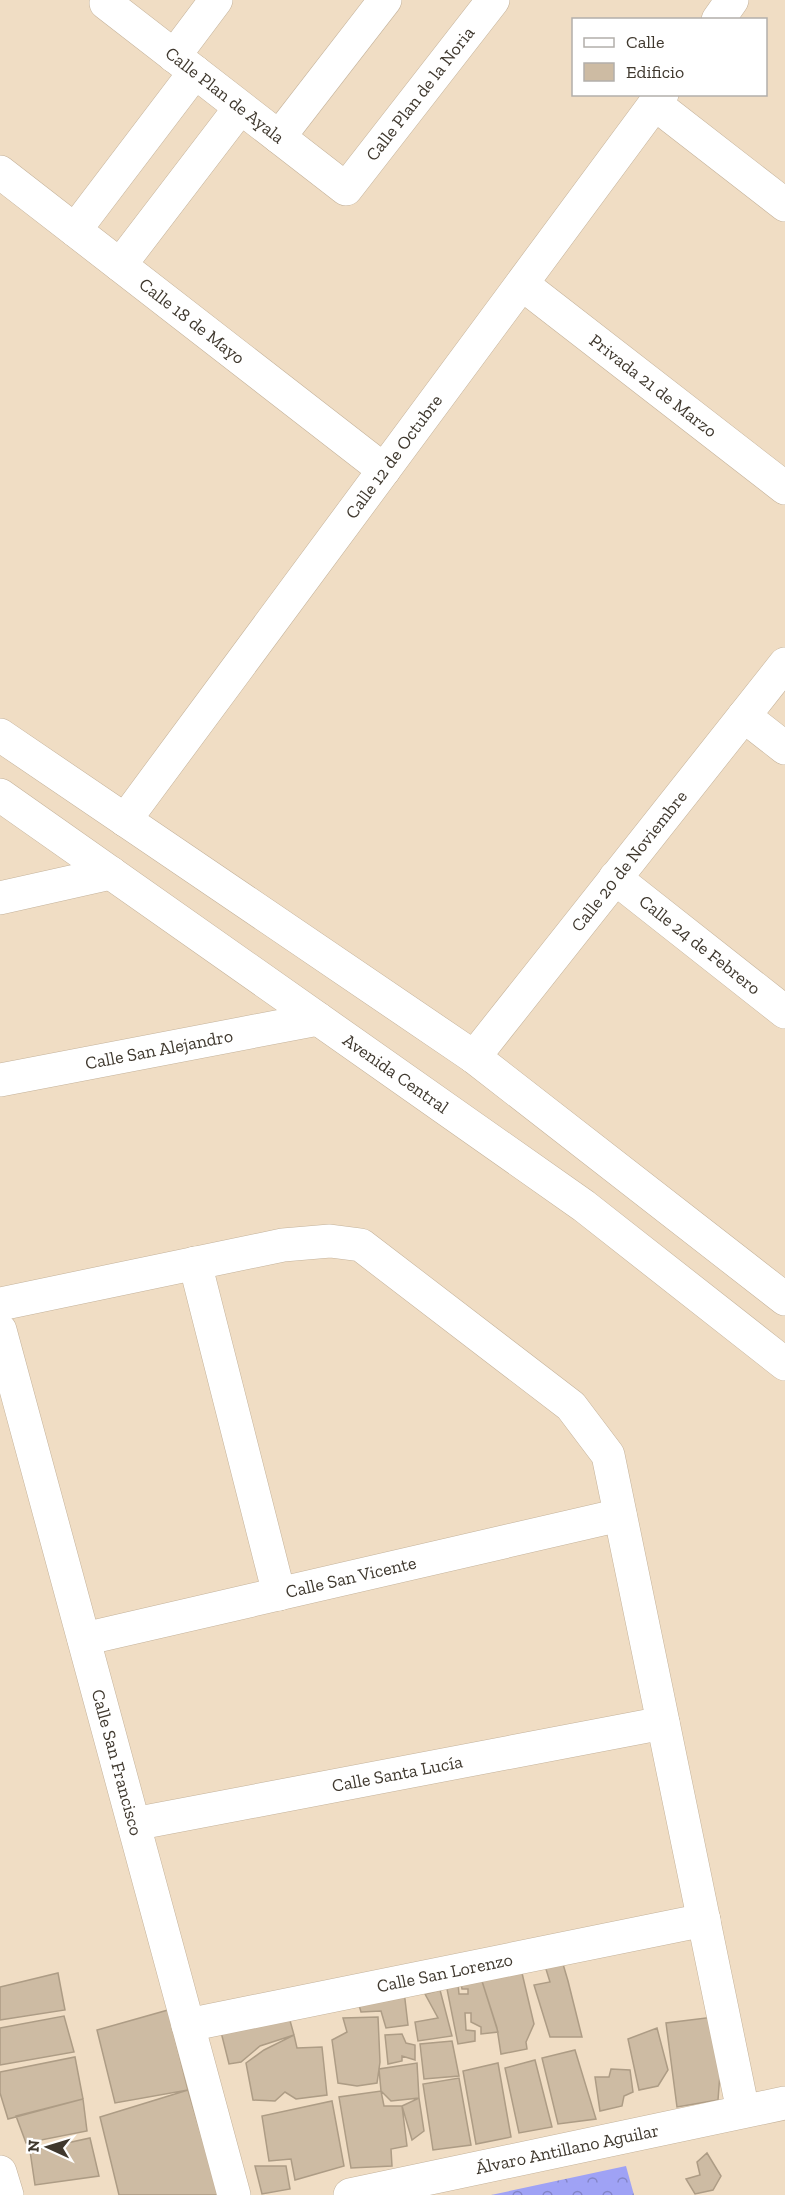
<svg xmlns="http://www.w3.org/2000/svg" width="785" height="2195" font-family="'Zilla Slab',serif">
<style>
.forest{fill:url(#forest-crowns)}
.building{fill:#cdbba3;stroke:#ad9c85;stroke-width:1.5}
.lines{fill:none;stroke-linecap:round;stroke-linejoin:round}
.street-casing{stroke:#c4b29a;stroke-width:34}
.secondary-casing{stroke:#c4b29a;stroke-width:34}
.street{stroke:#fff;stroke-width:33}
.secondary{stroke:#fff;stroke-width:33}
.labels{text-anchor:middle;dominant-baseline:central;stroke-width:5;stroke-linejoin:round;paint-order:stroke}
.street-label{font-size:18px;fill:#3f382e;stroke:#fff}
</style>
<defs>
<pattern id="forest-crowns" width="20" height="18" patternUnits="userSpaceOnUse" patternTransform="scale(1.5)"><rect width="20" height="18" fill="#9fa2f5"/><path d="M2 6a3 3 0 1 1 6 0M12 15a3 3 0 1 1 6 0" fill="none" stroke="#8385c7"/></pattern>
</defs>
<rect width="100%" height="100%" fill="#f0ddc4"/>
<!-- forest -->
<path class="forest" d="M626 2166 634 2195H491Z"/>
<!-- building -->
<path class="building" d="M563 1964 568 1981 582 2037H550L534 1985 550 1982 545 1966Z
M58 1973 65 2010 0 2020V1987Z
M522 1973 534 2024 526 2042 527 2049 501 2054 497 2028 481 1978Z
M481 1978 498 2032 481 2034V2027L471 2022V2013H465L466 2030 475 2031V2041L458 2044 447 1989 458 1983 459 1994H468V1989H462L460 1979Z
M440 1990 452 2036 418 2041 415 2022 438 2018 425 1994Z
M404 1991 408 2025 386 2028 381 2011 361 2012 357 1998Z
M168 2010 188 2090 115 2103 97 2030Z
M64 2016 74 2052 0 2065V2028Z
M289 2017 294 2035 260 2046 241 2062 229 2064 221 2032Z
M378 2017 380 2062 377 2083 357 2086 338 2083 332 2040 347 2032 343 2018Z
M714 2017 721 2060 718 2100 677 2107 666 2023Z
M657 2028 668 2070 658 2086 639 2090 628 2039Z
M402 2034 406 2043 415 2045V2060L402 2056V2061L388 2064 385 2035Z
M294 2035 297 2048 322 2047 327 2095 296 2099 285 2092 275 2101 253 2100 246 2063 264 2050Z
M452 2041 459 2076 424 2079 420 2044Z
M575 2050 596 2119 558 2124 542 2058Z
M75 2057 83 2099 8 2119 0 2093V2072Z
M535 2060 552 2127 519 2133 505 2068Z
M417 2063 419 2098 391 2101 381 2091 379 2069Z
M498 2063 511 2137 476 2144 463 2071Z
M611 2069 630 2070 633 2092 624 2096 622 2106 600 2111 595 2077H609Z
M459 2078 471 2145 433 2150 423 2084Z
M188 2090 219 2195H119L100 2117Z
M381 2091 384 2106H402L407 2146 391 2149 392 2166 351 2168 339 2097Z
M419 2098 424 2131 412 2140 402 2106Z
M83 2099 87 2131 26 2143 16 2116Z
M332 2101 344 2166 295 2180 291 2159 269 2161 262 2116Z
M90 2138 99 2176 35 2185 30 2151Z
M707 2153 721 2176 713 2190 695 2194 686 2179 700 2175 697 2162Z
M255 2166H286L290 2189 262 2194Z"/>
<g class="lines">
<defs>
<g id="street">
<path id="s1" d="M108 0 106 3 346 189 493 0"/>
<path d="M718 20 732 0"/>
<path d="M174 56 216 0"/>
<path d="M655 104 785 205"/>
<path d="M279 137 385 0"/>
<path id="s2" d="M0 172 384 470"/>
<path d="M75 230 195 72"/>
<path d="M120 265 240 108"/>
<path id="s3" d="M522 284 785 488"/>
<path d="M744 716 785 748"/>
<path id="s4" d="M125 820 662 94"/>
<path id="s5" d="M615 878 785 1012"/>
<path d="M0 898 111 873"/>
<path id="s6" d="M474 1057 785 664"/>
<path id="s7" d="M0 1080 318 1019"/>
<path d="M195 1263 279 1594"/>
<path d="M0 1304 283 1245 330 1241 361 1245 571 1406 608 1455 743 2111"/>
<path id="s8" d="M0 1330 234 2195"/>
<path id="s9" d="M84 1639 620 1515"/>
<path id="s10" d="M134 1824 663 1723"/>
<path id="s11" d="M188 2025 704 1920"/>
<path d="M0 2172 7 2195"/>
<path id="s12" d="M350 2195 785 2103"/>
</g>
<g id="secondary">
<path d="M0 735 474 1057 785 1299"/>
<path id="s13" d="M0 795 584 1206 785 1364"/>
</g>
</defs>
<!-- street casing -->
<use href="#street" class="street-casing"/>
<!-- secondary casing -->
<use href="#secondary" class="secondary-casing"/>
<!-- street -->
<use href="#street" class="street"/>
<!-- secondary -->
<use href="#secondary" class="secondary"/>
</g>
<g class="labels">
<!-- street labels -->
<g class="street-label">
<text stroke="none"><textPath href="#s1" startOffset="428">Calle Plan de la Noria</textPath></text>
<text stroke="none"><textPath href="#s1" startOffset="154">Calle Plan de Ayala</textPath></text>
<text stroke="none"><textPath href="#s2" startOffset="243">Calle 18 de Mayo</textPath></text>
<text stroke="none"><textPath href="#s3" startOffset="166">Privada 21 de Marzo</textPath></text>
<text stroke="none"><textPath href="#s4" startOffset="452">Calle 12 de Octubre</textPath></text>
<text stroke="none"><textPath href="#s6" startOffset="250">Calle 20 de Noviembre</textPath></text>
<text stroke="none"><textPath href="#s5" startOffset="108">Calle 24 de Febrero</textPath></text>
<text stroke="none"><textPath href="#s7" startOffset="162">Calle San Alejandro</textPath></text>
<text stroke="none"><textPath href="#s13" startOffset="484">Avenida Central</textPath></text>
<text stroke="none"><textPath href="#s9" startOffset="274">Calle San Vicente</textPath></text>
<text stroke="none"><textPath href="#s8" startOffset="448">Calle San Francisco</textPath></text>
<text stroke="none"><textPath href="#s10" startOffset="268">Calle Santa Lucía</textPath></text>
<text stroke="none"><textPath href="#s11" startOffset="262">Calle San Lorenzo</textPath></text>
<text stroke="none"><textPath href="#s12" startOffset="222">Álvaro Antillano Aguilar</textPath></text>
</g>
</g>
<!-- legend -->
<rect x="572" y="18" width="195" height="78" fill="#ffffff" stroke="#b2afab" stroke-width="1.5"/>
<rect x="584" y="38" width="30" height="9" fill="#ffffff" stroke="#b2afab" stroke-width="1.5"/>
<text x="626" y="48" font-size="18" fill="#3f382e">Calle</text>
<rect x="584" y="63" width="30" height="18" fill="#cdbba3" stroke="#b2afab" stroke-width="1.5"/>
<text x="626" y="78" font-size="18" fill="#3f382e">Edificio</text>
<!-- north arrow -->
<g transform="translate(48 2147) rotate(274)" stroke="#ffffff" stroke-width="4.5" paint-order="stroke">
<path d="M0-4.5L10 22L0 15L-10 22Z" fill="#3f382e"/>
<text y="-9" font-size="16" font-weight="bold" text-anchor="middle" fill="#3f382e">N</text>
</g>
</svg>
